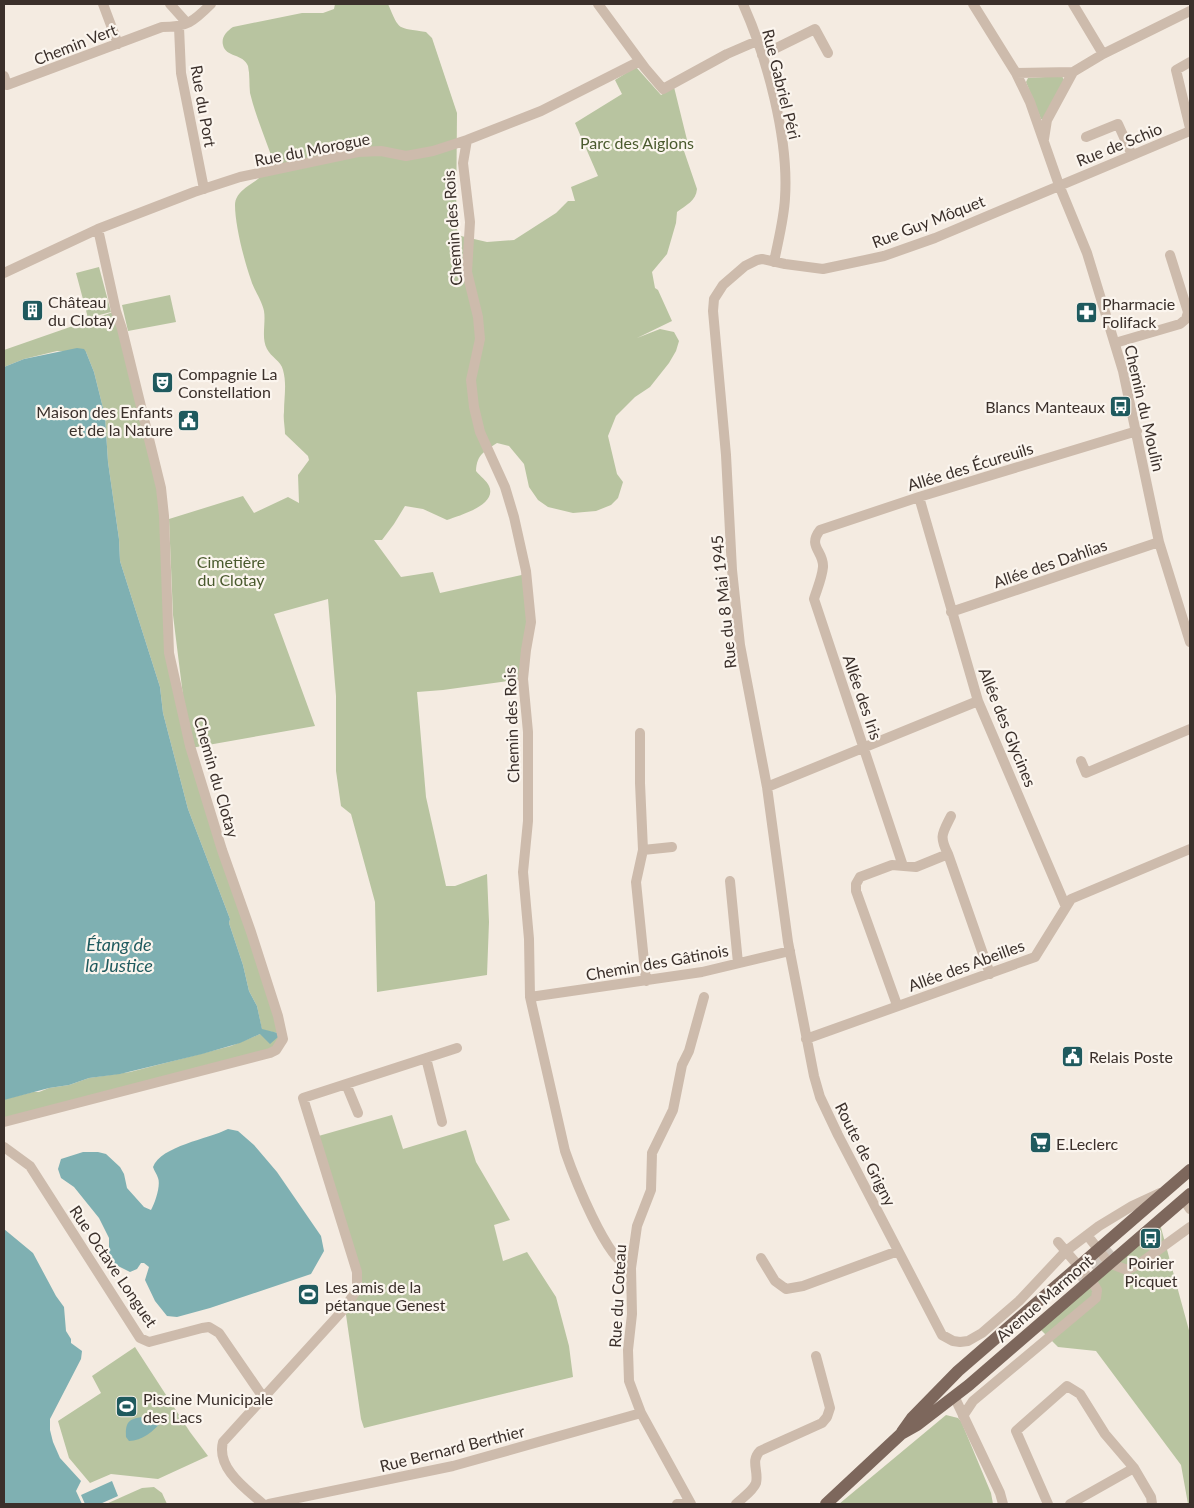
<svg xmlns="http://www.w3.org/2000/svg" width="1194" height="1508" font-family="Lato,sans-serif">
<style>
.green{fill:#b8c4a0}
.water{fill:#7fb0b2}
.lines{fill:none;stroke-linecap:round;stroke-linejoin:round}
.primary-tunnel{stroke:#cfc6bd;stroke-width:12;stroke-dasharray:12 6;stroke-linecap:butt}
.street{stroke:#cdbbac;stroke-width:10}
.primary{stroke:#7d675c;stroke-width:12}
.labels{text-anchor:middle;dominant-baseline:central;stroke-width:4.5;stroke-linejoin:round;paint-order:stroke}
.street-label{font-size:16px;fill:#3b302b;stroke:#fbf5ee}
.park-label{font-size:16px;fill:#4a5a2e;stroke:#fbf5ee}
.poi-label{font-size:16px;fill:#3b302b;stroke:#fbf5ee;text-anchor:start}
.water-label{font-size:18px;font-style:italic;fill:#1f5a5e;stroke:#fbf5ee}
</style>
<rect width="100%" height="100%" fill="#f4ebe1"/>
<!-- green -->
<path class="green" d="M335 4H388C400 32 397 27 426 32L432 38 457 113 456 228 461 236 487 242 514 240 556 213 568 201H575L571 187 598 176 575 123 622 94 615 80 636 67 661 95 674 87 689 148 684 151 697 189C696 201 686 205 677 212L676 223 667 254 652 272 655 288 658 290 672 321 637 338 660 329 674 332 679 341 676 351 669 363 650 387 635 397 616 416 608 436 617 474 623 482 618 498 611 505 596 511 573 513 548 507 538 500 529 487 524 464 509 446 497 443C484 452 477 454 476 471 480 476 487 481 489 486 498 505 458 516 447 520L423 509 405 506 394 524 382 540H374L401 577 433 572 440 593 526 574 531 622 523 679 443 690 417 692 426 797 446 886H455L487 874 489 922 487 975 377 992 375 902 351 814 341 806 336 771V696L328 599 274 614 315 726 191 748 282 1032 276 1050 4 1122 5 1099 33 1092H39L49 1088 69 1085 89 1078 130 1072 231 1046 260 1034 278 1033 262 1030 257 1006 249 991 243 965 229 923 230 919 188 809 163 713 160 687 120 561 119 539 108 462 105 416 94 372 86 352 57 351 24 359 4 367V350L116 311 161 488 169 653 187 728 173 615 169 519 243 496 254 513 288 497 299 503 298 475 309 460 308 456 285 434C285 427 283 419 284 412 284 397 287 384 283 370 281 361 271 357 267 349 261 338 266 323 264 311 262 301 254 290 251 280 244 260 235 225 235 205 236 183 269 185 271 155 264 135 255 114 250 93 249 84 250 75 248 66 244 54 225 57 223 45 221 37 227 31 233 27L302 13H323L334 9Z
M1062 76 1064 80 1045 120 1041 119 1026 82 1028 78Z
M99 267 111 312 88 318 76 273Z
M170 295 176 322 128 331 122 305Z
M392 1115 403 1149 466 1130 476 1162 510 1220 494 1225 503 1261 527 1252 556 1297 569 1346 573 1377 364 1428 361 1419 345 1308 357 1289 315 1137Z
M1160 1224 1190 1334V1504H1188L1181 1465 1096 1351 1058 1347 1039 1328Z
M135 1347 190 1432 208 1456 158 1479 111 1474 90 1483 69 1458 58 1421 101 1393 92 1376Z
M946 1415 958 1418 961 1421 991 1493 993 1504H839Z
M154 1487 162 1493 167 1504H106L142 1488Z"/>
<!-- water -->
<path class="water" d="M77 348 84 349 86 352 94 372 105 416 108 462 119 539 120 561 160 687 163 713 188 809 230 919 229 923 243 965 249 991 257 1006 262 1029 278 1033V1037L270 1044 260 1034 240 1043 202 1054 120 1074 89 1078 69 1085 49 1088 4 1100V367L24 359Z
M228 1129 238 1131 254 1145 277 1172 321 1236 324 1251 311 1274 210 1308 177 1317 167 1316 155 1301 145 1280 149 1267 144 1263H141L137 1269 130 1272 116 1265 112 1260 109 1254V1238L99 1218 74 1187 61 1178 58 1169 61 1159 83 1152H98L106 1154 120 1167 124 1174 127 1188 144 1207 151 1210C155 1203 161 1185 158 1178 157 1174 154 1171 153 1167 161 1146 208 1139 228 1129Z
M4 1229 33 1253 56 1296 64 1307 66 1331 71 1339V1343L82 1351 81 1359 50 1419V1430L53 1442 60 1458 81 1481 76 1491 82 1504H4Z
M147 1416H159L162 1421C154 1431 142 1441 129 1441L126 1437C125 1419 131 1419 147 1416Z
M112 1481 118 1496 100 1504H85L81 1495Z"/>
<g class="lines">
<!-- primary-tunnel -->
<path class="primary-tunnel" d="M1079 1281 1113 1251"/>
<!-- street -->
<path class="street" d="M103 4 118 44
M170 4 187 23
M598 4 645 68 663 89 727 54 757 41
M743 4C767 58 789 138 785 198 784 219 778 241 774 262
M973 4 1016 73 1030 102 1059 185 1087 253 1123 371 1159 542 1190 642
M1073 4 1103 54
M179 27 181 73 204 189
M762 55 815 29 828 53
M1190 62 1176 70 1190 128
M1016 73 1073 72
M4 76 7 85 162 27C187 27 193 22 211 4
M1086 137 1118 124 1132 155
M1044 139 1047 120 1073 72 1103 54 1190 11
M467 140 463 163 470 222 467 272 478 317 480 339 471 380 474 407 480 432 505 487 514 517 526 571 531 622 526 650 523 679 528 732V821L523 872 529 939 530 997 565 1151C573 1174 607 1263 631 1268
M4 273 98 229 194 192 240 177 358 152 381 151 406 156 433 151 467 140 541 111 640 61
M1115 343 1180 324 1186 319 1188 312 1170 255
M919 497 978 701 1066 907
M951 612 1159 542
M640 733V783L643 850
M1081 761 1086 773 1190 729
M767 787 978 701
M948 854C939 836 942 834 951 816
M903 866 814 599C817 589 822 578 823 567 824 551 807 547 820 530L919 497 1137 431
M730 881 738 963
M646 981 636 882 643 850 672 847
M530 997 702 972 790 951
M897 1005 856 891V884L860 877 892 865 916 867 948 854 990 974
M806 1039 1035 957 1071 899 1190 849
M426 1058 442 1122
M346 1084 358 1113
M4 1122 270 1053 276 1050 283 1039 278 1016 251 932 222 850 190 746 169 653 164 516 161 488 122 329 116 311 98 229
M4 1147 30 1166 140 1338 149 1342 202 1328 209 1327 219 1333 263 1397
M1160 1193 1132 1206 1099 1226 1066 1251 1019 1301 982 1333 968 1341 960 1342 953 1341 942 1335 838 1135 820 1097 814 1076 788 942 767 787 740 645 732 570 726 455 713 311 714 299 723 285 745 266 757 260 762 259 785 264 823 269 884 256 935 238 1190 131
M1184 1200 1190 1209
M1087 1235 1109 1263 1127 1270 1139 1264 1190 1227
M761 1258 775 1281 786 1289 803 1286 898 1251
M954 1396 1000 1493 1003 1504
M963 1416 973 1401 1096 1298 1097 1290 1093 1283 1058 1242
M263 1504C246 1489 216 1468 223 1442L345 1308 357 1289V1272L303 1098 457 1048
M269 1504 453 1466 641 1413
M677 1504 690 1502
M691 1504 641 1413 629 1381 628 1350 632 1314 631 1268 637 1226 651 1190 652 1153 673 1110 682 1065 689 1051 704 997
M736 1504C742 1498 753 1491 756 1483 759 1471 750 1461 760 1451L822 1423 827 1417 830 1408 816 1356
M1048 1504 1016 1431 1067 1386 1080 1394 1105 1434 1134 1468 1151 1497 1152 1504
M1070 1504 1134 1468"/>
<!-- primary -->
<path class="primary" d="M902 1432 912 1418 958 1371 1190 1170
M826 1504 901 1434 917 1425 969 1385 1190 1194"/>
</g>
<!-- icons -->
<defs>
<symbol id="building-square" viewBox="-11 -11 22 22"><rect x="-9" y="-9" width="18" height="18" rx="4" fill="#1f5a5e" stroke="#fbf5ee"/><path d="M-4-6H4V6H1V3H-1V6H-4ZM-2.5-4.3h1.7v1.8h-1.7ZM.8-4.3h1.7v1.8H.8ZM-2.5-1h1.7V.8h-1.7ZM.8-1h1.7V.8H.8Z" fill="#fff"/></symbol>
<symbol id="pharmacy-square" viewBox="-11 -11 22 22"><rect x="-9" y="-9" width="18" height="18" rx="4" fill="#1f5a5e" stroke="#fbf5ee"/><path d="M-2-6h4v4h4v4h-4v4h-4v-4h-4v-4h4Z" fill="#fff"/></symbol>
<symbol id="theatre-square" viewBox="-11 -11 22 22"><rect x="-9" y="-9" width="18" height="18" rx="4" fill="#1f5a5e" stroke="#fbf5ee"/><path d="M-5-5.5Q0-4 5-5.5V0Q5 5 0 6Q-5 5-5 0ZM-3.3-2.5H-1v1.5H-3.3ZM1-2.5H3.3v1.5H1ZM-2.8 1Q0 5.5 2.8 1Z" fill="#fff"/></symbol>
<symbol id="bus-square" viewBox="-11 -11 22 22"><rect x="-9" y="-9" width="18" height="18" rx="4" fill="#1f5a5e" stroke="#fbf5ee"/><path d="M-5-6H5V4H4V6H2V4H-2V6H-4V4H-5ZM-3.5-4V0h7V-4ZM-3.5 1.2v1.5H-2V1.2ZM2 1.2v1.5H3.5V1.2Z" fill="#fff"/></symbol>
<symbol id="civic-square" viewBox="-11 -11 22 22"><rect x="-9" y="-9" width="18" height="18" rx="4" fill="#1f5a5e" stroke="#fbf5ee"/><path d="M-.6-6.5H3V-4.5H.6V-3L4-1V1h2V6H-6V1h2V-1L-.6-3ZM-1.2 2.5V6h2.4V2.5Z" fill="#fff"/></symbol>
<symbol id="supermarket-square" viewBox="-11 -11 22 22"><rect x="-9" y="-9" width="18" height="18" rx="4" fill="#1f5a5e" stroke="#fbf5ee"/><path d="M-6-5.5h2.5l.6 2H6L4.5 2H-2.5L-4.4-4H-6ZM-1.5 3.2a1.3 1.3 0 1 0 .1 0ZM3 3.2a1.3 1.3 0 1 0 .1 0Z" fill="#fff"/></symbol>
<symbol id="stadium-square" viewBox="-11 -11 22 22"><rect x="-9" y="-9" width="18" height="18" rx="4" fill="#1f5a5e" stroke="#fbf5ee"/><path d="M0-5a6.5 5 0 1 0 0 10a6.5 5 0 1 0 0-10ZM-3.5-1.8h7v3.6h-7Z" fill="#fff"/></symbol>
</defs>
<g fill-rule="evenodd">
<use href="#building-square" x="20" y="298" width="25" height="25"/>
<use href="#pharmacy-square" x="1074" y="300" width="25" height="25"/>
<use href="#theatre-square" x="150" y="370" width="25" height="25"/>
<use href="#bus-square" x="1108" y="394" width="25" height="25"/>
<use href="#civic-square" x="176" y="408" width="25" height="25"/>
<use href="#civic-square" x="1060" y="1044" width="25" height="25"/>
<use href="#supermarket-square" x="1028" y="1130" width="25" height="25"/>
<use href="#bus-square" x="1138" y="1226" width="25" height="25"/>
<use href="#stadium-square" x="296" y="1282" width="25" height="25"/>
<use href="#stadium-square" x="114" y="1394" width="25" height="25"/>
</g>
<g class="labels">
<!-- street labels -->
<g class="street-label">
<text transform="translate(75 44) rotate(-21)">Chemin Vert</text>
<text transform="translate(782 84) rotate(76)">Rue Gabriel Péri</text>
<text transform="translate(204 106) rotate(80)">Rue du Port</text>
<text transform="translate(1119 144) rotate(-22)">Rue de Schio</text>
<text transform="translate(312 149) rotate(-11)">Rue du Morogue</text>
<text transform="translate(928 221) rotate(-21)">Rue Guy Môquet</text>
<text transform="translate(452 228) rotate(-94)">Chemin des Rois</text>
<text transform="translate(1145 408) rotate(77)">Chemin du Moulin</text>
<text transform="translate(970 466) rotate(-17)">Allée des Écureuils</text>
<text transform="translate(1050 563) rotate(-19)">Allée des Dahlias</text>
<text transform="translate(723 602) rotate(-96)">Rue du 8 Mai 1945</text>
<text transform="translate(863 697) rotate(71)">Allée des Iris</text>
<text transform="translate(511 725) rotate(-92)">Chemin des Rois</text>
<text transform="translate(1008 727) rotate(68)">Allée des Glycines</text>
<text transform="translate(217 777) rotate(74)">Chemin du Clotay</text>
<text transform="translate(657 962) rotate(-10)">Chemin des Gâtinois</text>
<text transform="translate(966 965) rotate(-20)">Allée des Abeilles</text>
<text transform="translate(866 1154) rotate(63)">Route de Grigny</text>
<text transform="translate(114 1266) rotate(56)">Rue Octave Longuet</text>
<text transform="translate(617 1296) rotate(-87)">Rue du Coteau</text>
<text transform="translate(1044 1298) rotate(-41)">Avenue Marmont</text>
<text transform="translate(452 1448) rotate(-14)">Rue Bernard Berthier</text>
</g>
<!-- park labels -->
<g class="park-label">
<text x="637" y="142">Parc des Aiglons</text>
<text x="231" y="561">Cimetière<tspan x="231" dy="18">du Clotay</tspan></text>
</g>
<!-- poi labels -->
<g class="poi-label">
<text x="48" y="301">Château<tspan x="48" dy="18">du Clotay</tspan></text>
<text x="1102" y="303">Pharmacie<tspan x="1102" dy="18">Folifack</tspan></text>
<text x="178" y="373">Compagnie La<tspan x="178" dy="18">Constellation</tspan></text>
<text x="1105" y="406" text-anchor="end">Blancs Manteaux</text>
<text x="173" y="411" text-anchor="end">Maison des Enfants<tspan x="173" dy="18">et de la Nature</tspan></text>
<text x="1089" y="1056">Relais Poste</text>
<text x="1056" y="1143">E.Leclerc</text>
<text x="1151" y="1262" text-anchor="middle">Poirier<tspan x="1151" dy="18">Picquet</tspan></text>
<text x="325" y="1286">Les amis de la<tspan x="325" dy="18">pétanque Genest</tspan></text>
<text x="143" y="1398">Piscine Municipale<tspan x="143" dy="18">des Lacs</tspan></text>
</g>
<!-- water labels -->
<g class="water-label">
<text x="119" y="944">Étang de<tspan x="119" dy="21">la Justice</tspan></text>
</g>
</g>
<!-- border -->
<rect width="1194" height="1508" fill="none" stroke="#3b302b" stroke-width="10"/>
</svg>
